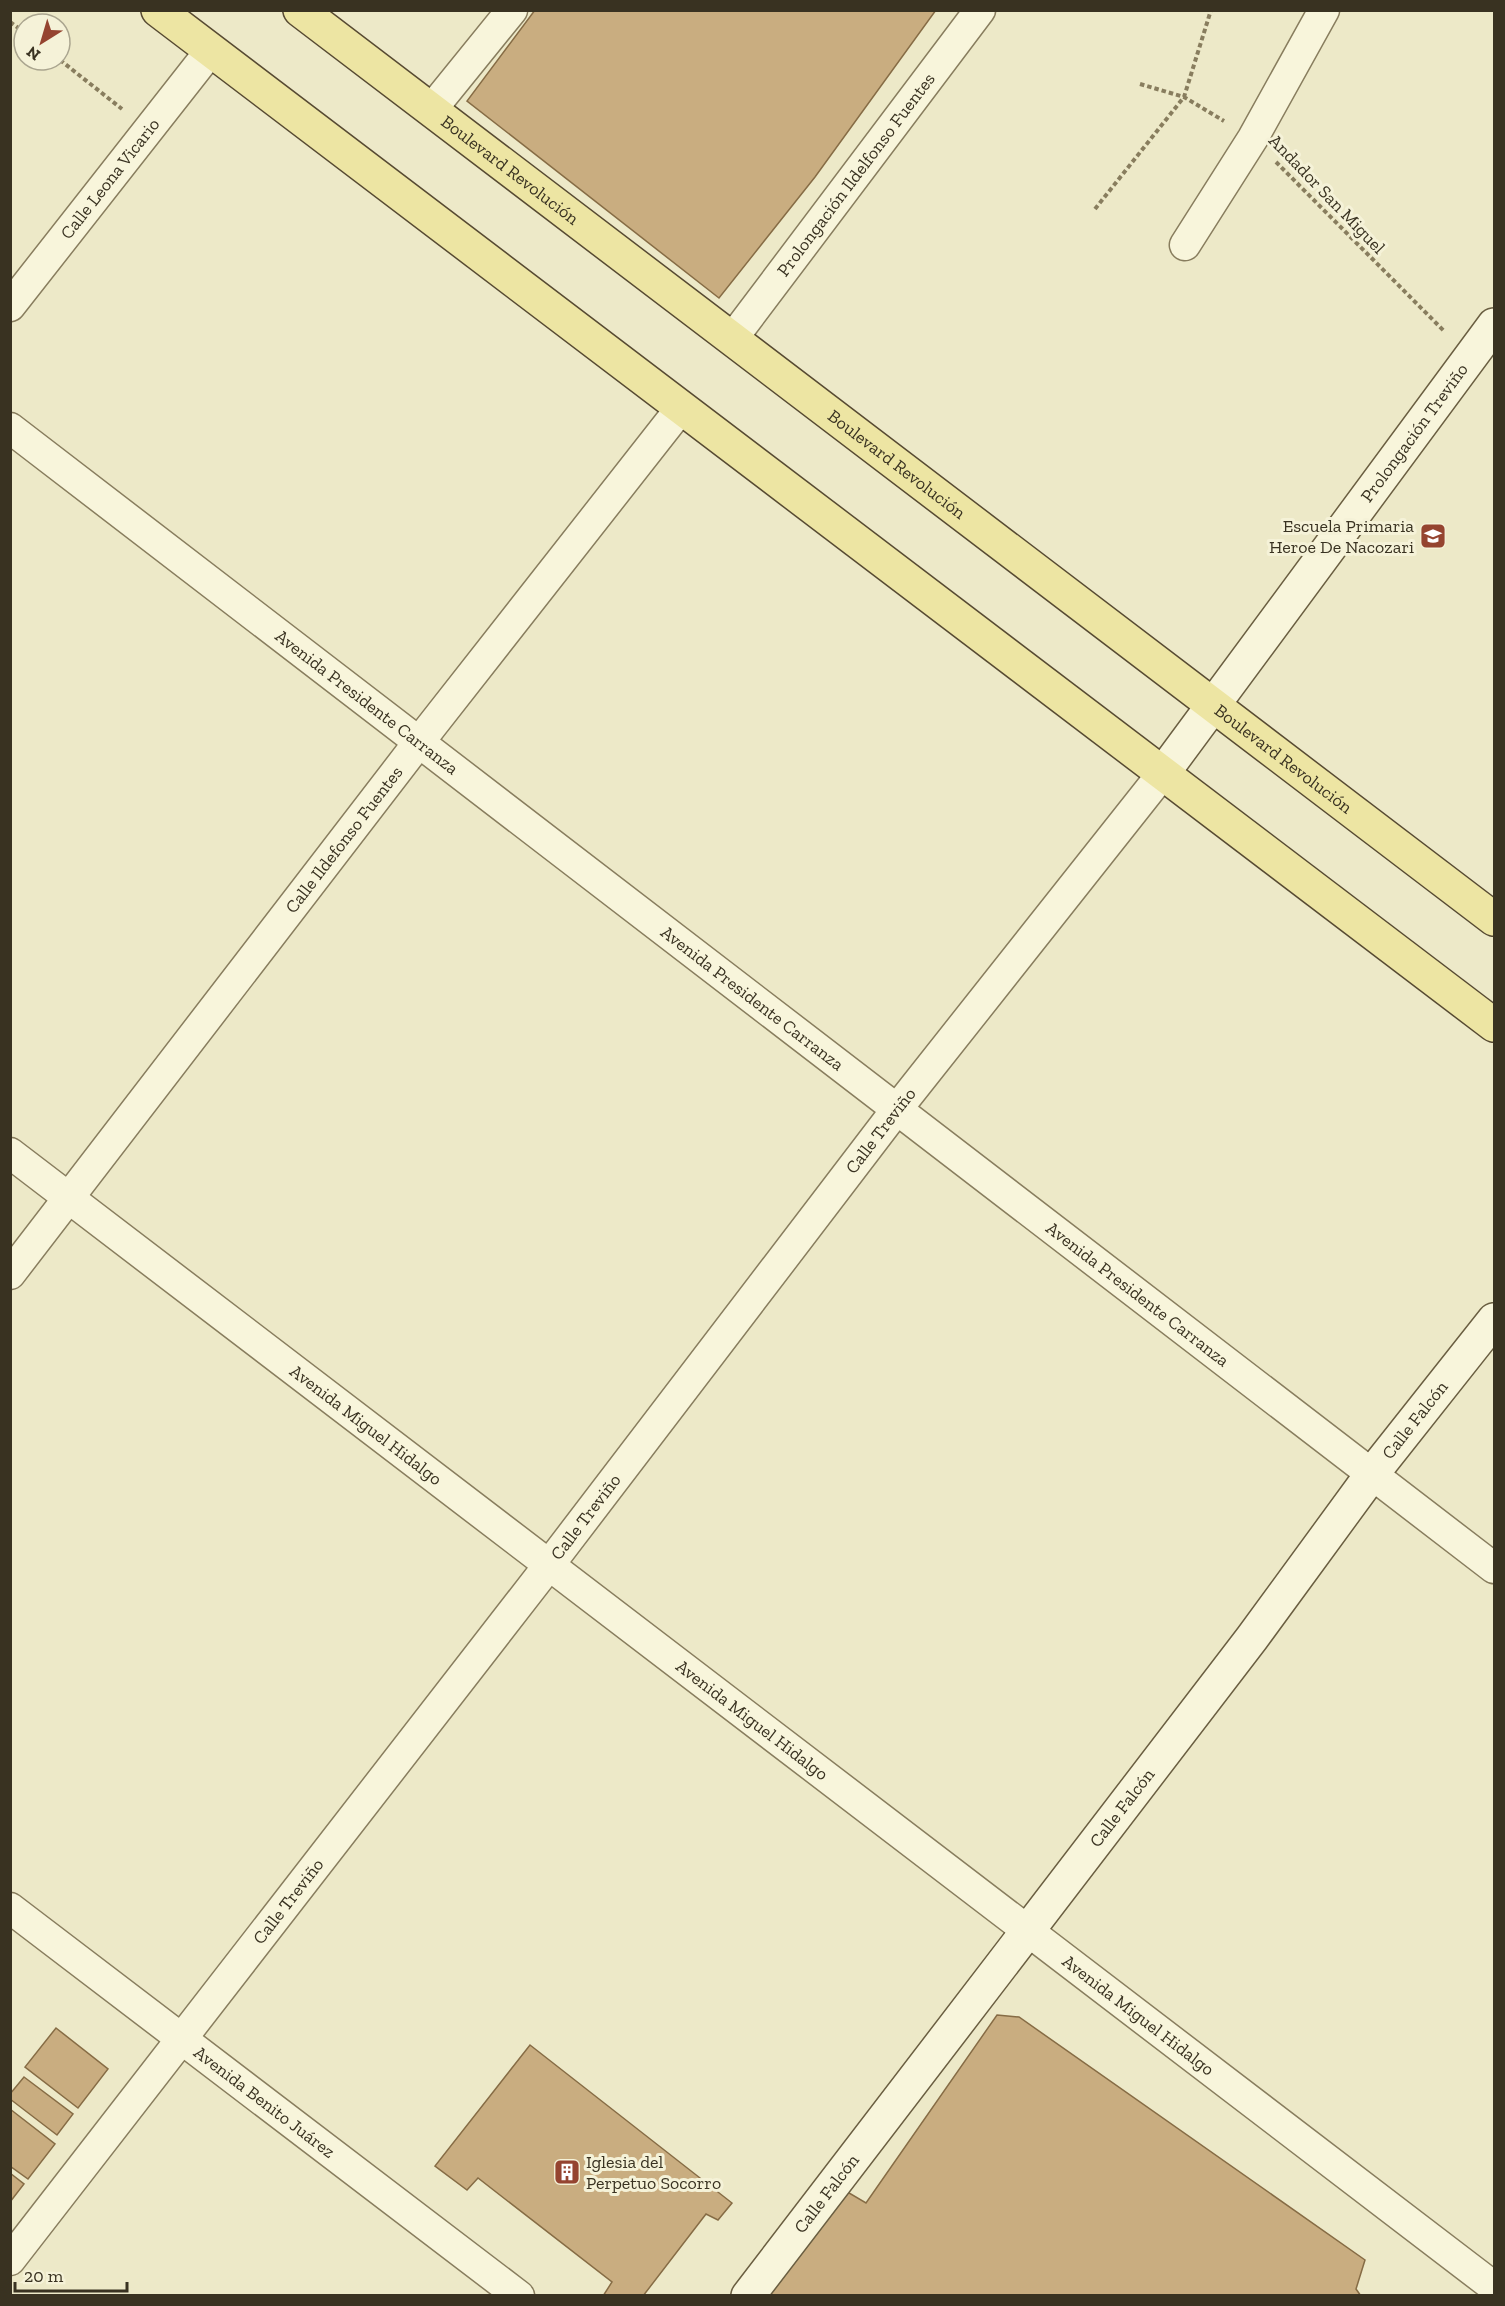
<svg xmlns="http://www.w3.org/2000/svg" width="1505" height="2306" font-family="'Zilla Slab',serif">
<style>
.building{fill:#c9ad80;stroke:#866c45;stroke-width:1.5}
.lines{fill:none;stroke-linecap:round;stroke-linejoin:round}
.street-casing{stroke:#887d5e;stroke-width:33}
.secondary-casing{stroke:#6a5e41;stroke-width:36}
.primary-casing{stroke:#574a32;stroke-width:36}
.path{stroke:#887d5e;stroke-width:4;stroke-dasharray:4.5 3;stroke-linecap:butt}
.street{stroke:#f8f5db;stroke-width:30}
.secondary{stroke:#f8f5db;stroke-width:33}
.primary{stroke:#ede5a3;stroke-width:33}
.labels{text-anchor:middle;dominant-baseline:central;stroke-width:6;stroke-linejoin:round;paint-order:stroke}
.street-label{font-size:18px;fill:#393221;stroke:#f5f2d8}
.poi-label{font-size:18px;fill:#393221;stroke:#f5f2d8;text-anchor:end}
</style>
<rect width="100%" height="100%" fill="#ede9c8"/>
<!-- building -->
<path class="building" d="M535 10H936L815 177 719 298 467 101Z
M997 2015 1019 2017 1365 2260 1356 2289 1361 2296H753L839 2187 866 2203Z
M56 2028 108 2069 78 2108 25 2067Z
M530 2045 732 2203 718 2220 706 2214 643 2296H603L612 2282 478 2178 467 2190 435 2166Z
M24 2077 73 2114 57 2135 10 2099V2094Z
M10 2109 55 2144 28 2179 10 2166Z
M10 2173 24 2184 10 2202Z"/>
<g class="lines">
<defs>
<g id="street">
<path d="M431 110 512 10"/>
<path d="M1185 245 1253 138 1324 10"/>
<path id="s1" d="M10 306 211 50"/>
<path id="s2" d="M732 339 980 10"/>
<path id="s3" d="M10 428 1494 1568"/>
<path id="s4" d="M10 1153 1494 2287"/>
<path id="s5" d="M10 1274 419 742 681 408"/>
<path id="s6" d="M10 1908 519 2296"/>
<path id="s7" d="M10 2260 549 1565 897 1109 1163 773"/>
</g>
<g id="secondary">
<path id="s8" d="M1163 773 1494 325"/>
<path id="s9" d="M748 2296 1252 1638 1372 1474 1494 1320"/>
</g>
<g id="primary">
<path d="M158 10 1494 1025"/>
<path id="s10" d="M300 10 1494 919"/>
</g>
</defs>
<!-- street casing -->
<use href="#street" class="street-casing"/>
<!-- secondary casing -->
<use href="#secondary" class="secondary-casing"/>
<!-- primary casing -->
<use href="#primary" class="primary-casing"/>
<!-- path -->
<path class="path" d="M10 22 24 32
M60 60 122 109
M1140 84 1184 97 1224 121
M1276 162 1444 331
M1095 209 1184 97 1211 10"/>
<!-- street -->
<use href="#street" class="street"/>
<!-- secondary -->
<use href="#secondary" class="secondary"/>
<!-- primary -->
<use href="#primary" class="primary"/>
</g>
<!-- icons -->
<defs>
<symbol id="school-square" viewBox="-11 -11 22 22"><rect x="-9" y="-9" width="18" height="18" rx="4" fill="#954430" stroke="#f5f2d8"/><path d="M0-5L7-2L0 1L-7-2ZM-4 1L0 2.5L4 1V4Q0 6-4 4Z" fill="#fff"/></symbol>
<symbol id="building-square" viewBox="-11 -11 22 22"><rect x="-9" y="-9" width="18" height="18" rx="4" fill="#954430" stroke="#f5f2d8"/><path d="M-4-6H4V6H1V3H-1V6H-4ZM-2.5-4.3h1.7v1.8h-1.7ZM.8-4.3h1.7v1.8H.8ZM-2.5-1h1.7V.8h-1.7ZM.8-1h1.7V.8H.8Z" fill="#fff"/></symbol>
</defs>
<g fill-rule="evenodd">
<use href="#school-square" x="1418" y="521" width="30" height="30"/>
<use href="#building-square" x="552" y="2157" width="30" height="30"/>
</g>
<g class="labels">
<!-- street labels -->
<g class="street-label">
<text stroke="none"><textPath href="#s10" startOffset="264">Boulevard Revolución</textPath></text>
<text stroke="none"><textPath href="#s2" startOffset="206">Prolongación Ildelfonso Fuentes</textPath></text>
<text stroke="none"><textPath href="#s1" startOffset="162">Calle Leona Vicario</textPath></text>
<text transform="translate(1327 194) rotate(46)">Andador San Miguel</text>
<text stroke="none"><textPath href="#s8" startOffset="423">Prolongación Treviño</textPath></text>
<text stroke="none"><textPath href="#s10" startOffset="750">Boulevard Revolución</textPath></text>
<text stroke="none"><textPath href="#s3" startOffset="450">Avenida Presidente Carranza</textPath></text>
<text stroke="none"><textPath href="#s10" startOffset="1236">Boulevard Revolución</textPath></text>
<text stroke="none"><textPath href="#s5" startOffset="548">Calle Ildefonso Fuentes</textPath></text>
<text stroke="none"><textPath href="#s3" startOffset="936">Avenida Presidente Carranza</textPath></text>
<text stroke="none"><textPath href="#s7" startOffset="1426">Calle Treviño</textPath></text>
<text stroke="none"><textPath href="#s3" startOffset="1422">Avenida Presidente Carranza</textPath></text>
<text stroke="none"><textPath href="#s9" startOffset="1101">Calle Falcón</textPath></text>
<text stroke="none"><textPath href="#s4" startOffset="448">Avenida Miguel Hidalgo</textPath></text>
<text stroke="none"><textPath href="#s7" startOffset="940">Calle Treviño</textPath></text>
<text stroke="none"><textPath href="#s4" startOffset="934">Avenida Miguel Hidalgo</textPath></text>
<text stroke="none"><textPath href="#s9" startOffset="615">Calle Falcón</textPath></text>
<text stroke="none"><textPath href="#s7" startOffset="454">Calle Treviño</textPath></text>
<text stroke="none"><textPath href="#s4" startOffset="1420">Avenida Miguel Hidalgo</textPath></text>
<text stroke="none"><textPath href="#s6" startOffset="320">Avenida Benito Juárez</textPath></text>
<text stroke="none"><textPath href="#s9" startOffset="129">Calle Falcón</textPath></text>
</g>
<!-- poi labels -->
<g class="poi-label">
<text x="1414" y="526">Escuela Primaria<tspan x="1414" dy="21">Heroe De Nacozari</tspan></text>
<text x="586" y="2162" text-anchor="start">Iglesia del<tspan x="586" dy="21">Perpetuo Socorro</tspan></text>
</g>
</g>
<!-- border -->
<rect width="1505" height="2306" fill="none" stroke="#393221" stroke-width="24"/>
<!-- north arrow -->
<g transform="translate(42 42) rotate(217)"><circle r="28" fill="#f5f2d8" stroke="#aaa58f" stroke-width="1.5"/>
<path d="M0-4.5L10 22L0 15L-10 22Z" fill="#954430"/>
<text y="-9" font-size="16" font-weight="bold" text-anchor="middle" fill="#393221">N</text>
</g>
<!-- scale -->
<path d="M15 2282v9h112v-9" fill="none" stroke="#393221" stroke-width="3"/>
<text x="24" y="2282" font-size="18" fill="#393221" stroke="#f5f2d8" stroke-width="4.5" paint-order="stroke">20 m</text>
</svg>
